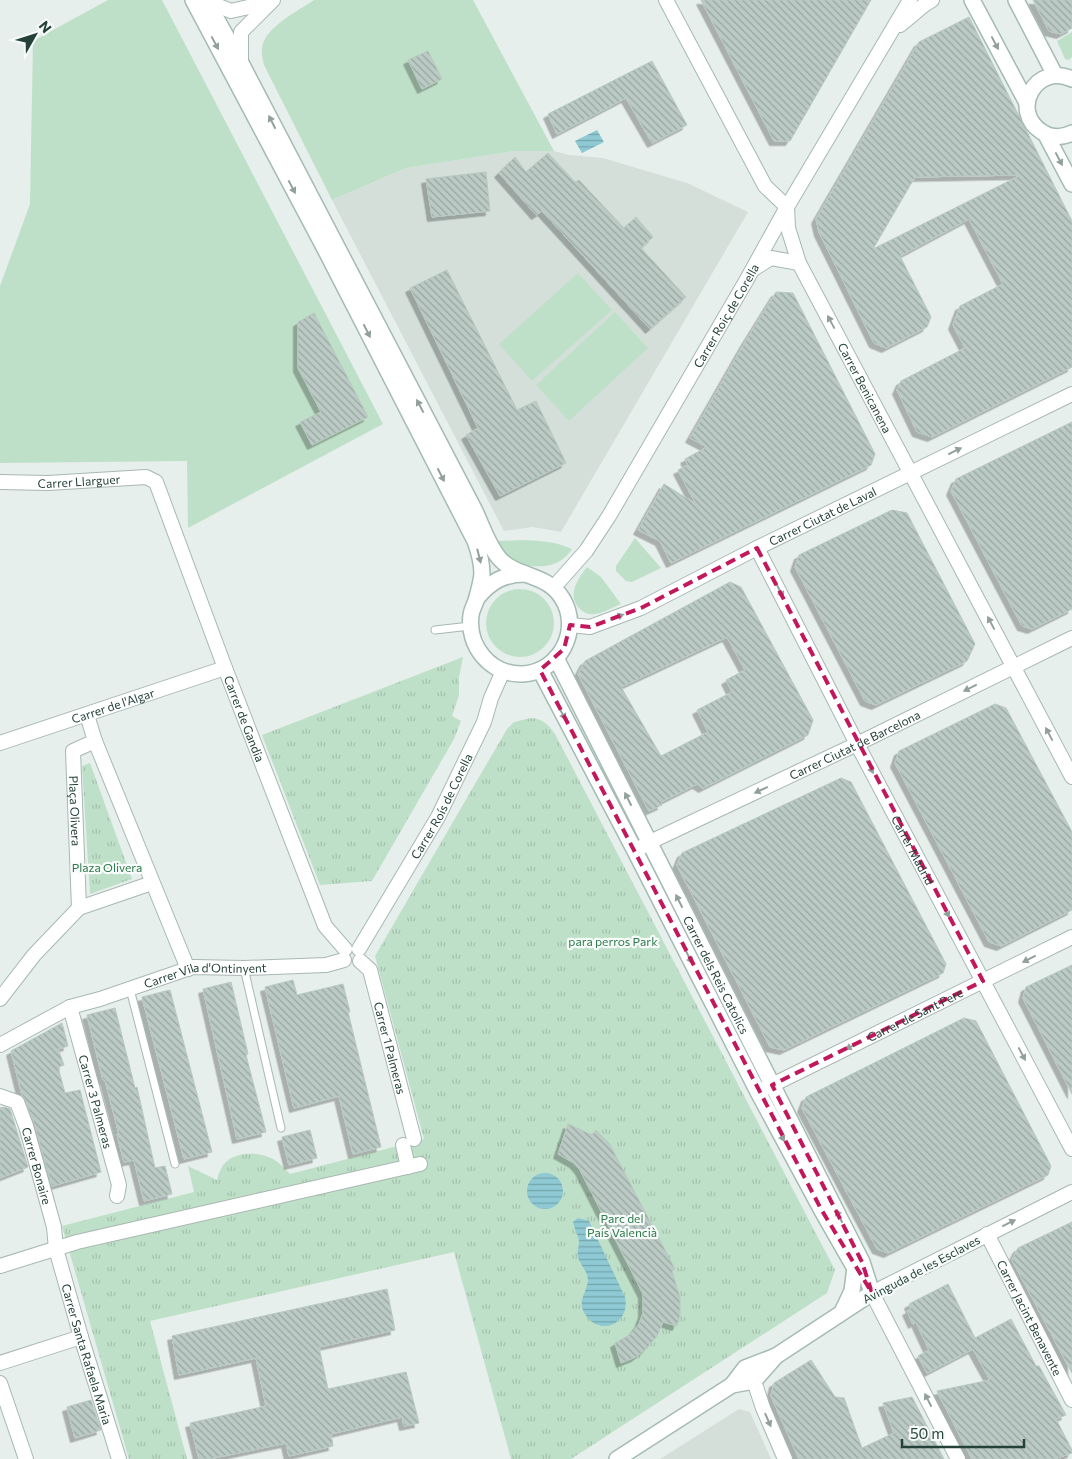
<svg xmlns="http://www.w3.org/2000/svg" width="1072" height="1459" font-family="Commissioner,sans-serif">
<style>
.built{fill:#d4dfda}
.grass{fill:#bfe0c8}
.park{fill:url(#park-tufts)}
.water{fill:url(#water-rules)}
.building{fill:url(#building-back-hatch);stroke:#b8c9c2;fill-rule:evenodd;filter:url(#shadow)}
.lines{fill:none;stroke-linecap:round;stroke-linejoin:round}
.lane-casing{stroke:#a8b8b2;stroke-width:9}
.street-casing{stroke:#a8b8b2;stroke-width:16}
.secondary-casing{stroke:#a4bbb3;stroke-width:18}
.lane{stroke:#fff;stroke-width:7}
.street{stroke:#fff;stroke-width:14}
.secondary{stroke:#fff;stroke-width:15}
.oneway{fill:#92a09c}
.marked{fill:none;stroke:#c2185b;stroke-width:4;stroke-dasharray:10 6;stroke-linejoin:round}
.labels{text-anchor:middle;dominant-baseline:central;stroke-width:4.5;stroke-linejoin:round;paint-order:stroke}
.street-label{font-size:12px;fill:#24423a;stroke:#f7fbf9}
.park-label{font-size:12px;fill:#2d7a4b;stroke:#f7fbf9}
</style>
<defs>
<pattern id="park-tufts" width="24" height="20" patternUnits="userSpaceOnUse" patternTransform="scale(1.25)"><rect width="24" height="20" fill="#bfe0c8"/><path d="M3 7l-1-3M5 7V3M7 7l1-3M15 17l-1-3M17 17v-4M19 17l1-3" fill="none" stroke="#a4c1ad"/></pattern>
<pattern id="water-rules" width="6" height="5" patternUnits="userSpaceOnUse" patternTransform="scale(1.25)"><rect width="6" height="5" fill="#8ec9d4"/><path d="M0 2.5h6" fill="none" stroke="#74a5ad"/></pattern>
<pattern id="building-back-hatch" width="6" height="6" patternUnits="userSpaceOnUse" patternTransform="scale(1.25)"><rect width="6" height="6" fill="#bbcac4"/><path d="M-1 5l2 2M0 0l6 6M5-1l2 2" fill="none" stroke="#98a6a0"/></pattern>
<filter id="shadow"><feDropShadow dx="-4.5" dy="4.5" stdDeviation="0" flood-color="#0004"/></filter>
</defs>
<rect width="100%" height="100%" fill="#e6efeb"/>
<!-- built -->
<path class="built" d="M514 151H554L569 155 603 158 687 183 748 212 561 532 533 527 504 531 332 200 406 168Z
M739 1409 750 1412 771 1459H660Z"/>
<!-- grass -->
<path class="grass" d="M108 0H162L383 424 188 528 187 461 0 463V286L30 204 33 41Z
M314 0H473L554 151H514L406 168 332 200 264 65C263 60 261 54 262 49 263 28 298 11 314 0Z
M1072 32V57L1069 60 1065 59 1057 41Z
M578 273 612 310 532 381 499 344Z
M615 312 648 348 569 421 536 385Z
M635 538 661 568 632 582 626 581 616 571V566Z
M526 540C542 541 557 542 572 549 561 567 540 569 522 564 518 563 511 562 507 559 502 555 501 547 498 541Z
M587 567 601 577 621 604C613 607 604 613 595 614 589 615 584 613 580 609 566 595 578 579 587 567Z
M486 623a34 34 0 1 1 68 0a34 34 0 1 1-68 0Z"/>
<!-- park -->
<path class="park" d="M463 657 459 677V695L452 716 461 721 454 739 372 881 320 885 262 735Z
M531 718C543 719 548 724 555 734L835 1270 827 1293 571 1459H511L454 1252 150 1321 187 1459H129L62 1226 194 1192 188 1166 217 1180C218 1176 219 1172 221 1169 229 1151 256 1151 271 1158 279 1162 284 1168 290 1174L424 1139 375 956 507 729 514 722Z
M90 763 132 879 90 894 82 766Z"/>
<!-- water -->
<path class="water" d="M597 130 604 142 582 153 575 141Z
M527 1191a18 18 0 1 1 36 0a18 18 0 1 1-36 0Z
M578 1218 589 1221 625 1297C631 1323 600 1338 585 1314 577 1301 586 1294 588 1281 588 1272 582 1267 579 1260 576 1253 579 1248 579 1241 578 1234 574 1228 573 1222Z"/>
<!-- building -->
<path class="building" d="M701 0H871L790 141H774Z
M1033 0H1072V28L1061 34 1049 31Z
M969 17 1072 221V367L932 437 917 432 897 390 901 381 965 348 953 325 960 306 1003 284 969 219 900 256 931 317 927 327 886 348 874 343 819 232 816 219 919 42ZM1021 175 873 249 915 177Z
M428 51 442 79 422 89 408 60Z
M652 61 687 125 652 143 626 98 557 134 548 114Z
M548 153 575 182 579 180 624 228 636 217 653 237 641 248 686 297 650 329 542 211 536 215 499 173 515 157 526 172Z
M486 172 490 211 432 217 426 179Z
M447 270 517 410 536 401 566 463 500 496 466 435 478 428 410 288Z
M776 292 793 293 875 454 871 465 671 563 660 541 638 530 664 484 696 504 678 470 688 465 685 459 707 447 690 438 745 342Z
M314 313 368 417 312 445 300 422 321 412 298 368V322Z
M1072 422V609L1032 629 1022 626 951 491 956 479Z
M892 510 907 513 975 644 967 661 876 705 865 701 795 567 799 555Z
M730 582 741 587 813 720 808 735 703 788 697 784 661 802 662 805 649 811 578 674 585 661ZM727 637 745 670 726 680 732 692 697 710 708 732 661 756 621 687Z
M995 704 1006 708 1072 832V910L1001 946 989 942 895 763 899 751Z
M841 778 851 782 946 964 943 973 784 1050 770 1047 677 865 682 853Z
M1072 965V1094L1023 998 1026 987Z
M293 980 297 995 343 984 350 1012H348L381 1147 353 1154 339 1096 294 1108 265 987Z
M231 982 248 1054 246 1055 266 1132 237 1139 203 989Z
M170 990 212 1152 184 1159 142 997Z
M115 1008 135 1088 137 1087 155 1168 165 1166 172 1194 144 1201 134 1160 124 1162 117 1134H119L105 1080H103L87 1015Z
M964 1018 976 1021 1051 1166 1048 1175 888 1253 877 1249 802 1108 806 1097Z
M62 1023 68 1046 58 1049 64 1065 58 1067 65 1093 80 1090 101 1172 52 1186 34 1123 25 1099 22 1095 11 1051Z
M4 1107 10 1109 28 1167 0 1178V1108Z
M568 1124 592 1135 596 1130 609 1143 675 1269 672 1271 680 1297V1315L677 1326 663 1322 657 1336 647 1348 636 1357 621 1363 615 1343 631 1334 639 1324 643 1313V1294L580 1170 574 1163 558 1154Z
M310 1130 317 1158 289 1165 282 1137Z
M1072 1222V1373L1012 1260 1018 1248Z
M948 1284 975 1338 1011 1319 1036 1366H1039L1066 1415 1056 1419 1072 1450V1453L1054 1459H972L937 1391 990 1380 973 1349 927 1373 918 1356 929 1350 916 1322 913 1324 907 1311 911 1309 909 1304Z
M387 1289 395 1330 319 1347 328 1389 406 1372 419 1423 404 1426 402 1417 331 1434 333 1446 289 1456 286 1443 209 1459H199L190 1423 266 1406 256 1358 179 1375 172 1336Z
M811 1360 835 1397 844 1398 862 1448 894 1433 883 1403 912 1397 944 1459H799L771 1396 774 1383Z
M91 1400 101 1430 75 1438 67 1407Z"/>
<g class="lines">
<defs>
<path id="lane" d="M435 630 470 626
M244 968 281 1128
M130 989 175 1164"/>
<g id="street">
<path id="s1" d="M666 0 765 186 787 207 788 228 799 263 1072 777"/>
<path d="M206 1 231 11 270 2"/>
<path d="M900 25 924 5 932 0"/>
<path d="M241 63V32L273 0"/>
<path d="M755 268 771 258 799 263"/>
<path id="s2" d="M0 482 48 483 146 477 156 482 225 668 325 926 345 949"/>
<path id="s3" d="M757 548 857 744 1072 1149"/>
<path id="s4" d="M554 587 586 551 609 516 746 281 787 207 910 0"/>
<path id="s5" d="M570 625 590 627 641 608 757 548 1072 394"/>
<path d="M87 715 95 741 188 969"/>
<path id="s6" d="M95 741 73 751 79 908 152 883"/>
<path id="s7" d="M0 743 225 668"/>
<path id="s8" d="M635 851 650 842 857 744 1072 638"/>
<path id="s9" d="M359 949 438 817 484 722 491 698 503 671"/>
<path id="s10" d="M360 961 370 970 414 1139"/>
<path d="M0 999 34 955 79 908"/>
<path id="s11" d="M70 1007 119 1185 117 1196"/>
<path id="s12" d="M0 1045 70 1007 100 999 193 967 244 968 326 965 344 960"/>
<path id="s13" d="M758 1092 1072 937"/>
<path id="s14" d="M0 1096 17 1102 26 1126 54 1227 56 1249 81 1337 119 1459"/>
<path d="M403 1145 408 1167"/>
<path id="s15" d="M987 1234 1072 1400"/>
<path d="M0 1266 77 1242 420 1164"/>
<path d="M0 1363 81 1337"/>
<path d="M754 1381 763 1408 785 1459"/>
<path d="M0 1383 26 1459"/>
<path d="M958 1459 872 1293 1072 1192"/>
</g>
<g id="secondary">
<path d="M193 0 325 249 475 541C479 552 482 563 482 574 481 582 479 590 477 597 476 603 472 608 471 615 467 646 490 675 523 674 560 672 582 629 562 598 547 573 516 578 499 558 488 545 482 526 475 511L241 63 206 0"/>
<path d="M972 0 1027 103"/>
<path d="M1016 0 1055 75"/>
<path d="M1072 79C1036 62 1009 111 1042 132 1051 138 1062 138 1072 133"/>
<path d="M1046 135 1072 184"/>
<path d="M477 598C491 581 504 574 526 574"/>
<path id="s16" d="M556 658 862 1262 872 1293"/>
<path d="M540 670 635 851 758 1092 821 1209 853 1265"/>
<path d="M842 1312 852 1291 855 1268"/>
<path d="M732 1385 754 1381 776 1356"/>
<path d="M617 1459 732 1385 745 1368 776 1356 872 1293"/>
</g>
</defs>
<!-- lane casing -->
<use href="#lane" class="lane-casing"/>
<!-- street casing -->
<use href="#street" class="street-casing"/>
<!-- secondary casing -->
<use href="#secondary" class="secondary-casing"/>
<!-- lane -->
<use href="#lane" class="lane"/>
<!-- street -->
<use href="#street" class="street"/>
<!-- secondary -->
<use href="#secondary" class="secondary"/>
</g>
<!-- one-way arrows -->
<defs><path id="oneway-solid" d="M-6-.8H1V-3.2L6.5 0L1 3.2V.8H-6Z" transform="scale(1.25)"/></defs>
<g class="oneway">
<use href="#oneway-solid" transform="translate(215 43) rotate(62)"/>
<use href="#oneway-solid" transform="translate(995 43) rotate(62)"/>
<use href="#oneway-solid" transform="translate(272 122) rotate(-117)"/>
<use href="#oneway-solid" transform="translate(1059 159) rotate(62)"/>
<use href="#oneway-solid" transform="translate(292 187) rotate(62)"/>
<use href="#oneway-solid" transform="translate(831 322) rotate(-118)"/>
<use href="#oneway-solid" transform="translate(367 331) rotate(63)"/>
<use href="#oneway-solid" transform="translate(420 406) rotate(-118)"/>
<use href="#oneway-solid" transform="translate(955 451) rotate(-26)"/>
<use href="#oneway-solid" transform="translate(441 475) rotate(63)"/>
<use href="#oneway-solid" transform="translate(479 556) rotate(76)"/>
<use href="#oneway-solid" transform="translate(780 591) rotate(63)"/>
<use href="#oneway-solid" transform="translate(617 617) rotate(-21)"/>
<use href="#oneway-solid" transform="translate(991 623) rotate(-118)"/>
<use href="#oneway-solid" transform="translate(970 688) rotate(154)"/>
<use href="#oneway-solid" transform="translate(562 713) rotate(62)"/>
<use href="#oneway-solid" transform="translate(1049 734) rotate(-118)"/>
<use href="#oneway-solid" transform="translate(870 767) rotate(62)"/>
<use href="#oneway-solid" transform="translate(761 790) rotate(155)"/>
<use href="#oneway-solid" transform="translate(628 799) rotate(-117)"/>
<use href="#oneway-solid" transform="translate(679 901) rotate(-117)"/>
<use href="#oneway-solid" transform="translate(946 911) rotate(62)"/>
<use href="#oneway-solid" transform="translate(689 957) rotate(63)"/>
<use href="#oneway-solid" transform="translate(1029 959) rotate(153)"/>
<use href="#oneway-solid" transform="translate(852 1046) rotate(154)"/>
<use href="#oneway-solid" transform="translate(1022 1054) rotate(62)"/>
<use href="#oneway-solid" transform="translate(781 1135) rotate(62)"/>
<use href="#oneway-solid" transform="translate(839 1216) rotate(-117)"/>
<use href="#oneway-solid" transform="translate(1009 1223) rotate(-26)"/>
<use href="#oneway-solid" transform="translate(928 1400) rotate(-117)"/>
<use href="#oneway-solid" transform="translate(768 1420) rotate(66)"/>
</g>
<!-- marked area -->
<path class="marked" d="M757 548 983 981 772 1085 862 1262 872 1293 821 1209 540 670 564 649 570 625 590 627 641 608Z"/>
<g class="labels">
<!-- street labels -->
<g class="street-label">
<text stroke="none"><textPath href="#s4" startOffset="322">Carrer Roiç de Corella</textPath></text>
<text stroke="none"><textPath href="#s1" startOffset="440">Carrer Benicanena</textPath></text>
<text stroke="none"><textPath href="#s2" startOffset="79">Carrer Llarguer</textPath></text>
<text stroke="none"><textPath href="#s5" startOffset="278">Carrer Ciutat de Laval</textPath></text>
<text stroke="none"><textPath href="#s7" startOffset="119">Carrer de l'Algar</textPath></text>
<text stroke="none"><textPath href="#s2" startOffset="410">Carrer de Gandia</textPath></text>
<text stroke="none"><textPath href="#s8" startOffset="244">Carrer Ciutat de Barcelona</textPath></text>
<text stroke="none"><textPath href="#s9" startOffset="165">Carrer Roís de Corella</textPath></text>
<text stroke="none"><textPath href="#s6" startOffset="84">Plaça Olivera</textPath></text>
<text stroke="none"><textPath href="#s3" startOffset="340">Carrer Madrid</textPath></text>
<text stroke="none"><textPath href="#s16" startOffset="355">Carrer dels Reis Catolics</textPath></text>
<text stroke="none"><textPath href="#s12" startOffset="220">Carrer Vila d'Ontinyent</textPath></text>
<text stroke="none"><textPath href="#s13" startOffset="175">Carrer de Sant Pere</textPath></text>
<text stroke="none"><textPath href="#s10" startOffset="94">Carrer 1 Palmeras</textPath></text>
<text stroke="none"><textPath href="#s11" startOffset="98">Carrer 3 Palmeras</textPath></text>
<text stroke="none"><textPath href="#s14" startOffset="85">Carrer Bonaire</textPath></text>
<text transform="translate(921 1269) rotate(-28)">Avinguda de les Esclaves</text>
<text stroke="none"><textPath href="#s15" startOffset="94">Carrer Jacint Benavente</textPath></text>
<text stroke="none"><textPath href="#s14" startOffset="280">Carrer Santa Rafaela Maria</textPath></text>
</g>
<!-- park labels -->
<g class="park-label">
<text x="107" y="867">Plaza Olivera</text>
<text x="613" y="941">para perros Park</text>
<text x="622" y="1218">Parc del<tspan x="622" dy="14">País Valencià</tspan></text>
</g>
</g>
<!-- north arrow -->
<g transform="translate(35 35) rotate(51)" stroke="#f7fbf9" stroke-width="4" paint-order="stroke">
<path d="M0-4L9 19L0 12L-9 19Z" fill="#24423a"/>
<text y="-8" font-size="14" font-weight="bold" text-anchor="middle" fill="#24423a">N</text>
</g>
<!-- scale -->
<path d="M902 1439v8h122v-8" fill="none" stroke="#24423a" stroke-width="2.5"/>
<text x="910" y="1439" font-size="15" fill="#24423a" stroke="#f7fbf9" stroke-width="4" paint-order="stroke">50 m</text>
</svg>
